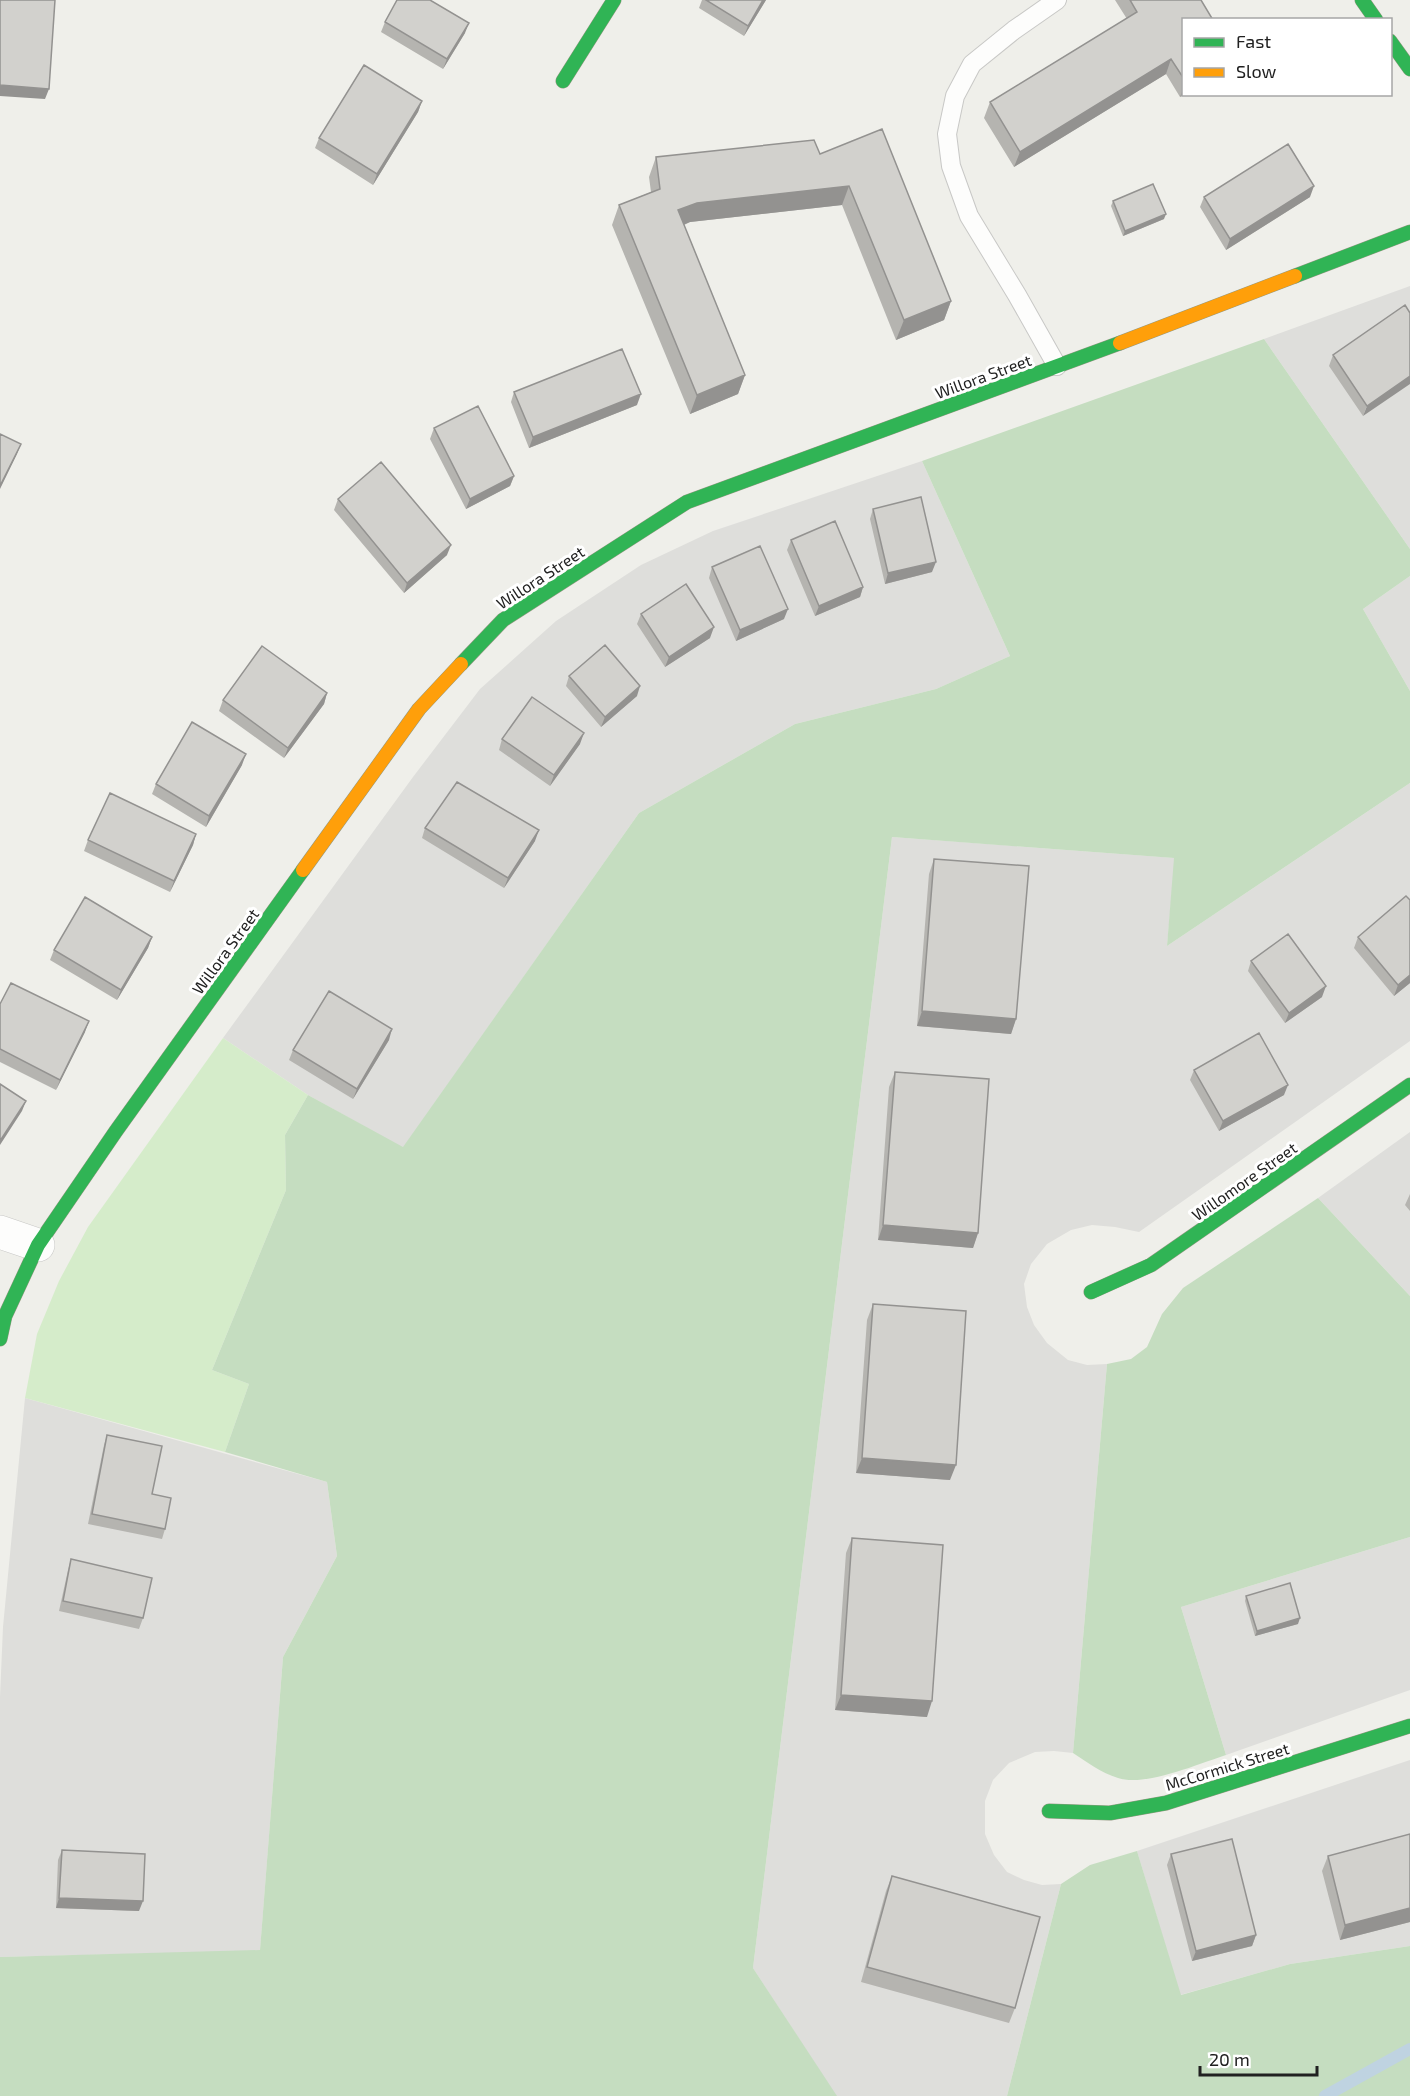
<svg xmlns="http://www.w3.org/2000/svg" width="1410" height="2096" font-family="'Exo 2',sans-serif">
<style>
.residential{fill:#dededb}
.grass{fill:#d5ecca}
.forest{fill:#c5ddc0}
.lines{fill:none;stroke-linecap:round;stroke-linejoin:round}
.stream{stroke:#bfd3e1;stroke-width:12}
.lane-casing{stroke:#c8c8c6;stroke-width:20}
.street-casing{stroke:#c8c8c6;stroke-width:34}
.fast-casing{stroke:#939982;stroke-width:15}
.slow-casing{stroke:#939982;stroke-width:15}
.lane{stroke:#fdfdfc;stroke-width:18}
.street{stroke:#fdfdfc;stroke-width:33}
.fast{stroke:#30b455;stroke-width:14}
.slow{stroke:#ff9f0a;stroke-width:14}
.wall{fill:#b5b4b0}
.shaded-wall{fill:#939290}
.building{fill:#d2d1cd;stroke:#939290;stroke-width:1.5}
.labels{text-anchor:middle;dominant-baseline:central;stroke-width:6;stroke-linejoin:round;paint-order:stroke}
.street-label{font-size:16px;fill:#212121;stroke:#fff}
</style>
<rect width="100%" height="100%" fill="#efefea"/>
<!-- residential -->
<path class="residential" d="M1410 286V549L1264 339Z
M922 461 1010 656 936 689 795 724 639 813 403 1148 308 1095 223 1038 413 777 480 689 556 621 641 565 713 531Z
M1410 576V691L1363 609Z
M1410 783V1041L1139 1232 1115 1227 1092 1225 1071 1230 1047 1244 1031 1264 1024 1284 1027 1307 1034 1325 1047 1343 1068 1360 1087 1365 1107 1364 1073 1753 1054 1751 1035 1752 1009 1763 993 1780 985 1801V1834L994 1855 1007 1872 1024 1880 1042 1885 1061 1884 1007 2096H836L753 1968 892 837 1175 858 1167 946Z
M1410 1132V1296L1318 1198Z
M25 1398 327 1482 337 1556 283 1657 260 1951 0 1957V1697L3 1627Z
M1410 1537V1690L1226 1755 1181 1607Z
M1410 1760V1946L1290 1964 1180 1995 1137 1851Z"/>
<!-- grass -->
<path class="grass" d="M223 1038 308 1095 285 1135 286 1190 212 1370 249 1384 225 1452 25 1398 37 1334 59 1281 88 1227Z"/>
<!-- forest -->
<path class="forest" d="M1264 339 1410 549V576L1363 609 1410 691V783L1167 946 1174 858 892 837 753 1968 837 2096H0V1957L260 1950 283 1657 337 1556 327 1482 225 1452 249 1384 212 1370 286 1190 285 1135 308 1095 403 1147 639 813 795 724 936 689 1010 656 922 461Z
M1318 1198 1410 1296V1537L1181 1607 1226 1755C1198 1764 1145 1787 1118 1778 1101 1773 1087 1762 1073 1753L1107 1364 1131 1359 1147 1347 1162 1314 1183 1288Z
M1137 1851 1181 1995 1290 1964 1410 1946V2096H1007L1061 1884 1090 1865Z"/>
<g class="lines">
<!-- stream -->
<path class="stream" d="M1325 2096 1410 2049"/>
<defs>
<path id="lane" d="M1057 366 1017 295 969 216 951 166 947 134 955 96 972 64 1014 30 1057 0"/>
<path id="street" d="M0 1232 38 1245"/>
<path id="fast" d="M1362 0 1376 20
M1390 41 1410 69
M563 81 614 0
M1295 276 1410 232
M461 664 503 620 687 502 1120 343
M1091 1292 1151 1265 1410 1085
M0 1339 5 1316 38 1245 116 1131 303 870
M1049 1811 1110 1813 1166 1803 1410 1726"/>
<path id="slow" d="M1120 343 1295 276
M303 870 419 709 461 664"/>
</defs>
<!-- lane casing -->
<use href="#lane" class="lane-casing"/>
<!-- street casing -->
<use href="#street" class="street-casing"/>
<!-- fast casing -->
<use href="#fast" class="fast-casing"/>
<!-- slow casing -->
<use href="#slow" class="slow-casing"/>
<!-- lane -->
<use href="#lane" class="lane"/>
<!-- street -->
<use href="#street" class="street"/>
<!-- fast -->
<use href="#fast" class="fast"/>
<!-- slow -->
<use href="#slow" class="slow"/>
</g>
<!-- wall -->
<path class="wall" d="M702 0H766L744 36 699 8Z
M1115 0H1201L1184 20V94L1180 97 1166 74 1014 167 984 118 990 102 1127 19Z
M385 22 465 33 443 69 381 32Z
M422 101 418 112 373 185 315 148 319 138Z
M820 154 951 301 944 320 896 340 842 205 690 222 684 225 745 375 738 394 690 414 612 225 619 205 651 192 649 177 656 157Z
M1204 197H1310L1226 250 1200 207Z
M1113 201 1164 219 1123 236 1111 206Z
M1405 305 1363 416 1329 366 1333 355Z
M514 392 637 405 529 448 511 402Z
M434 428 514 476 510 486 466 509 430 439Z
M338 499 447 555 404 593 334 510Z
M873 509 932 572 885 584 870 519Z
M791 540 863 587 860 597 815 616 787 550Z
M712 567 784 619 736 641 709 578Z
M641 614 710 638 665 667 637 624Z
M569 676 637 696 601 727 566 686Z
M327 693 324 704 284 758 219 711 223 700Z
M502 739 580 744 550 786 499 750Z
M242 765 206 827 152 794 156 784Z
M425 828 535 841 504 888 422 838Z
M196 834 193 845 170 892 84 851 88 840Z
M934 859 1016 1019 1011 1034 917 1026 929 874Z
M152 937 148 948 117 1000 50 960 54 950Z
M1358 937 1410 983 1394 996 1354 948Z
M1251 961 1322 997 1285 1023 1248 971Z
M0 1004 85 1032 56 1090 0 1062Z
M389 1040 353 1099 289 1060 293 1050Z
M1194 1070 1284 1095 1219 1131 1190 1080Z
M895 1072 978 1233 973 1248 878 1240 889 1087Z
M1410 1194V1211L1405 1205Z
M873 1304 950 1480 856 1473 867 1320Z
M107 1435 165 1529 162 1539 88 1524 104 1445Z
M852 1538 927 1717 835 1710 846 1553Z
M71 1559 143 1618 139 1629 59 1611 68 1570Z
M1246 1596 1298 1624 1255 1636 1245 1601Z
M1410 1834V1922L1340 1940 1322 1871 1328 1856Z
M62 1850 139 1911 56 1908 58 1860Z
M1171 1854 1256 1935 1252 1946 1192 1961 1167 1865Z
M892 1876 1015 2008 1009 2023 861 1982 886 1891Z"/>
<!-- shaded-wall -->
<path class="shaded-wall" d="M763 0H766L744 36 748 26Z
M469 23 465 33 443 69 447 59Z
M1171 59 1166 74 1014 167 1020 152Z
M0 85 49 89 45 99 0 96Z
M1184 87V94L1180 97Z
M422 101 418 112 373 185 377 174Z
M849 186 842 205 690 222 671 230 678 210 697 203Z
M1314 186 1310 197 1226 250 1230 239Z
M1166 214 1164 219 1123 236 1125 231Z
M951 301 944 320 896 340 904 320Z
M745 375 738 394 690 414 697 395Z
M1410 376V384L1363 416 1367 406Z
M641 394 637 405 529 448 533 437Z
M21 444 17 454 0 489V486Z
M514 476 510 486 466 509 470 499Z
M451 545 447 555 404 593 407 583Z
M936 562 932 572 885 584 888 573Z
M863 587 860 597 815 616 819 606Z
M788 609 784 619 736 641 740 630Z
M714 627 710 638 665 667 669 657Z
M640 686 637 696 601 727 605 717Z
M327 693 324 704 284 758 288 748Z
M584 733 580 744 550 786 554 775Z
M246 754 242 765 206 827 209 816Z
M539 830 535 841 504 888 508 878Z
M196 834 193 845 170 892 174 881Z
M152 937 148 948 117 1000 121 990Z
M1410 975V983L1394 996 1398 985Z
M1326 986 1322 997 1285 1023 1289 1013Z
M922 1011 1016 1019 1011 1034 917 1026Z
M89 1021 85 1032 56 1090 60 1080Z
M392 1029 389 1040 353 1099 357 1089Z
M1288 1085 1284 1095 1219 1131 1223 1121Z
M26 1101 22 1111 0 1145V1141Z
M883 1225 978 1233 973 1248 878 1240Z
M862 1458 956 1465 950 1480 856 1473Z
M1300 1618 1298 1624 1255 1636 1257 1631Z
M841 1695 932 1701 927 1717 835 1710Z
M59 1898 143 1901 139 1911 56 1908Z
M1410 1908V1922L1340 1940 1345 1925Z
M1256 1935 1252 1946 1192 1961 1196 1951Z"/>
<!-- building -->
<path class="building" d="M0 0H55L49 89 0 85Z
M397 0H430L469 23 447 59 385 22Z
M706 0H763L748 26Z
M1130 0H1201L1213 20H1184V79L1171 59 1020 152 990 102 1137 12Z
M364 65 422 101 377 174 319 138Z
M882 129 951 301 904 320 849 186 697 203 678 210 745 375 697 395 619 205 660 189 656 157 814 140 820 154Z
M1288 144 1314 186 1230 239 1204 197Z
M1153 184 1166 214 1125 231 1113 201Z
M1405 305 1410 313V376L1367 406 1333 355Z
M622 349 641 394 533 437 514 392Z
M478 406 514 476 470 499 434 428Z
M0 434 21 444 0 486Z
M381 462 451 545 407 583 338 499Z
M921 497 936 562 888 573 873 509Z
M835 521 863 587 819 606 791 540Z
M760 546 788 609 740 630 712 567Z
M686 584 714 627 669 657 641 614Z
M605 645 640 686 605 717 569 676Z
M262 646 327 693 288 748 223 700Z
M532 697 584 733 554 775 502 739Z
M192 722 246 754 209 816 156 784Z
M457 782 539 830 508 878 425 828Z
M110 793 196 834 174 881 88 840Z
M934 859 1029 866 1016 1019 922 1011Z
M1406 896 1410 900V975L1398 985 1358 937Z
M85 897 152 937 121 990 54 950Z
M1288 934 1326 986 1289 1013 1251 961Z
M11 983 89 1021 60 1080 0 1049V1004Z
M329 991 392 1029 357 1089 293 1050Z
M1259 1033 1288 1085 1223 1121 1194 1070Z
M895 1072 989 1079 978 1233 883 1225Z
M0 1084 26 1101 0 1141Z
M873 1304 966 1311 956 1465 862 1458Z
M107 1435 162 1446 152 1494 171 1498 165 1529 92 1514Z
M852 1538 943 1545 932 1701 841 1695Z
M71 1559 152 1578 143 1618 63 1601Z
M1290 1583 1300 1618 1257 1631 1246 1596Z
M1410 1834V1908L1345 1925 1328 1856Z
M1232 1839 1256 1935 1196 1951 1171 1854Z
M62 1850 145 1854 143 1901 59 1898Z
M892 1876 1040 1917 1015 2008 867 1967Z"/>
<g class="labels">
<!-- street labels -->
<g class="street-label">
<text transform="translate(983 376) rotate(-20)">Willora Street</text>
<text transform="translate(540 577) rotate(-33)">Willora Street</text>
<text transform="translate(225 951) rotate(-54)">Willora Street</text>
<text transform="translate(1244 1181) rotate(-35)">Willomore Street</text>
<text transform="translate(1227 1766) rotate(-17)">McCormick Street</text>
</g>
</g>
<!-- legend -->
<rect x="1182" y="18" width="210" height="78" fill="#ffffff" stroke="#a6a6a6" stroke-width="1.5"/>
<rect x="1194" y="38" width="30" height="9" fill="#30b455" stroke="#a6a6a6" stroke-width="1.5"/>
<text x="1236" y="48" font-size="18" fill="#212121">Fast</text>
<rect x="1194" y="68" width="30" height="9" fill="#ff9f0a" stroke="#a6a6a6" stroke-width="1.5"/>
<text x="1236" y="78" font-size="18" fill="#212121">Slow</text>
<!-- scale -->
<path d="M1200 2066v9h117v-9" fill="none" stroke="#212121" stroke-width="3"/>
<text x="1209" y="2066" font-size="18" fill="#212121" stroke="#ffffff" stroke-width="4.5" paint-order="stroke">20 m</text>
</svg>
